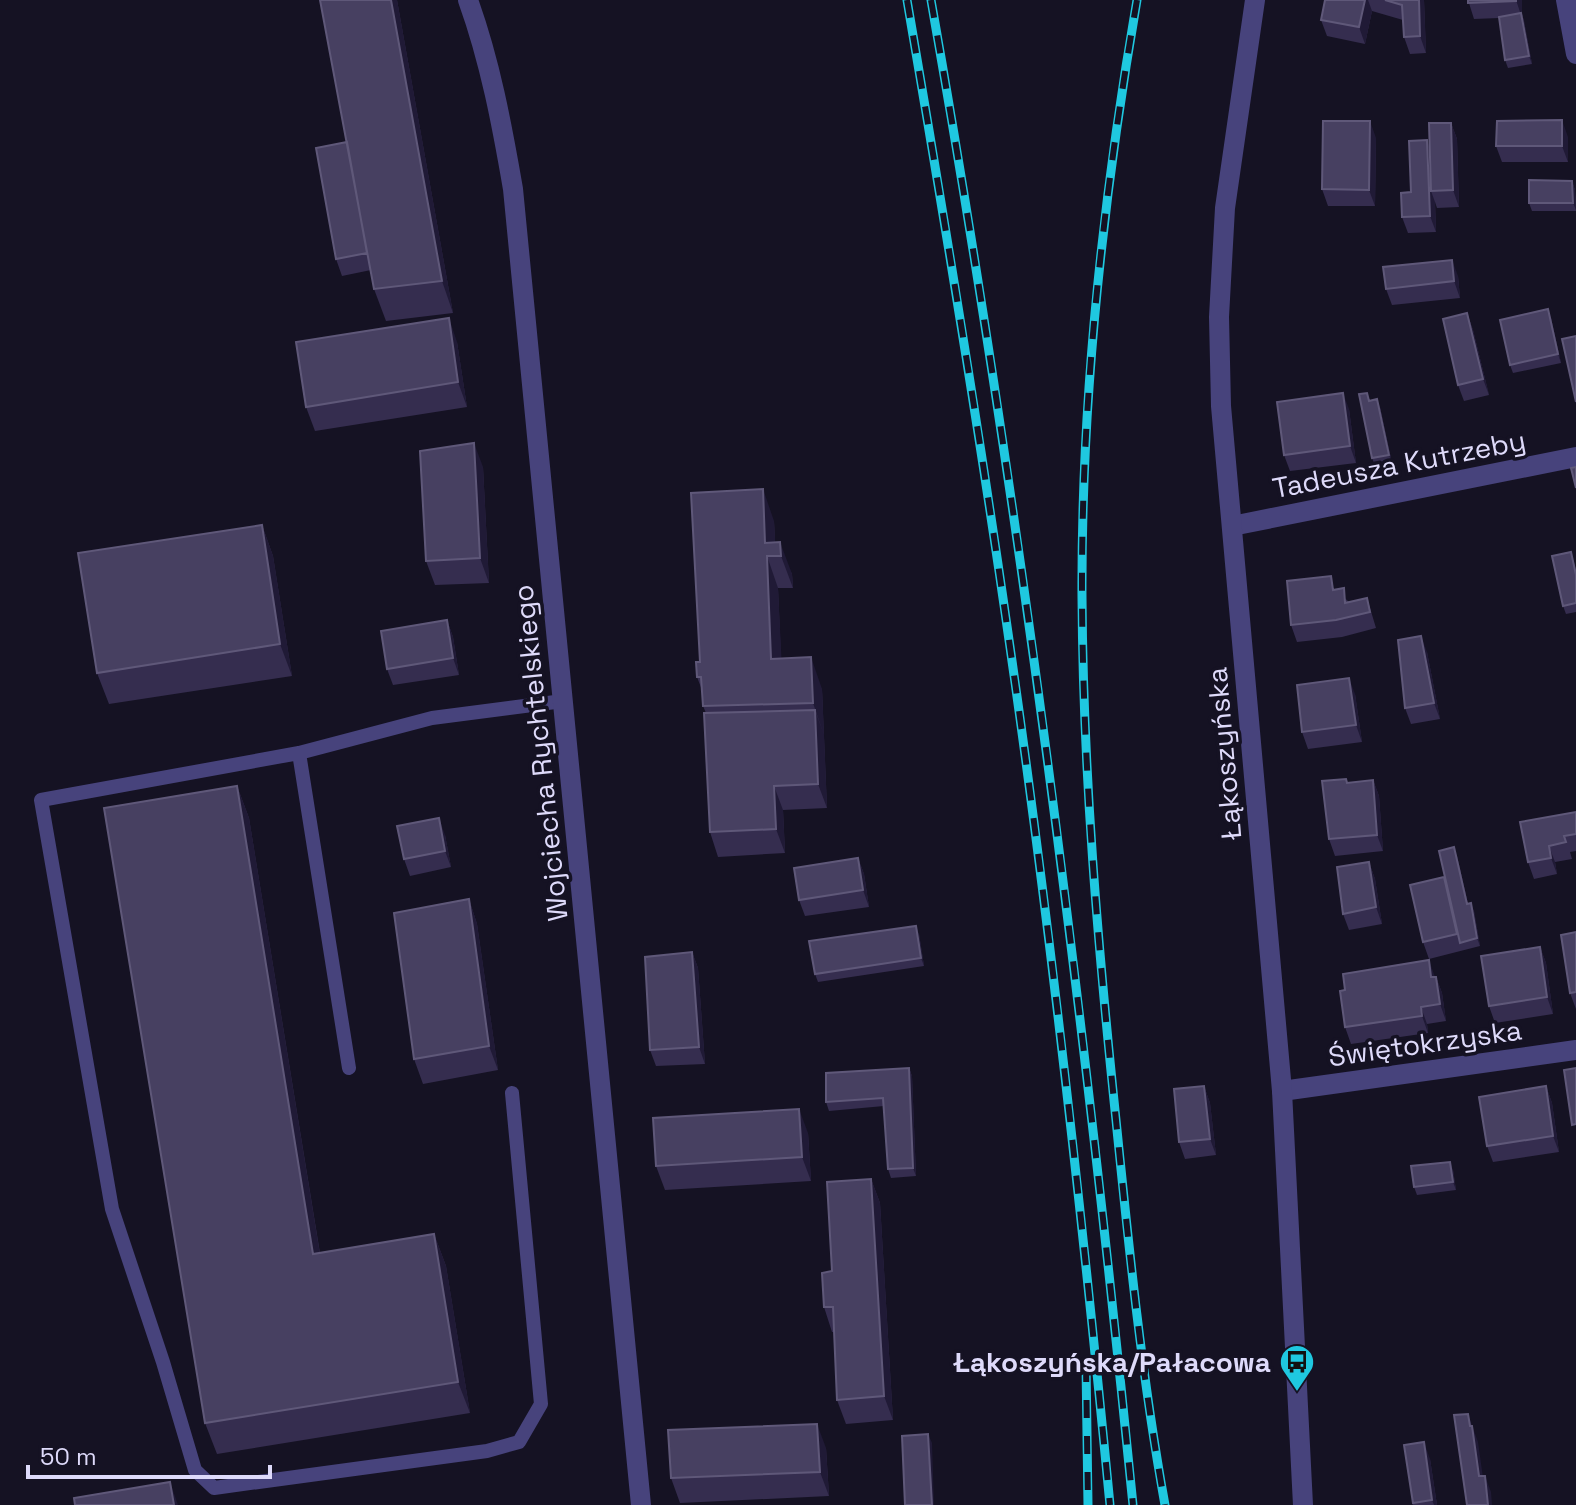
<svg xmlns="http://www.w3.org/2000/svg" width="1576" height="1505" font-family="'Space Grotesk',sans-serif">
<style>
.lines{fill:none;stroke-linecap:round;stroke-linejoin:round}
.service{stroke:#47437c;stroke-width:14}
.minor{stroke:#47437c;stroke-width:20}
.tertiary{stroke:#47437c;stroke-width:20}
.rail-casing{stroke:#1fc8e0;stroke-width:9}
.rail{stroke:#151223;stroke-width:6;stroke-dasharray:18;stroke-linecap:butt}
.wall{fill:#352d4f}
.shaded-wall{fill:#201a36}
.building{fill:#474061;stroke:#5f5879;stroke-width:2}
.labels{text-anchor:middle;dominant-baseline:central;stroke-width:7;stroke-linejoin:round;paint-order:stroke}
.street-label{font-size:28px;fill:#dedafa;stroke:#151223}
.poi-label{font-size:28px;font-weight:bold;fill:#dedafa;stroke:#151223;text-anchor:end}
</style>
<rect width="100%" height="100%" fill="#151223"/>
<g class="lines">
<!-- service -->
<path class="service" d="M299 753 349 1068
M512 1093 541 1404 519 1442 487 1451 214 1488 195 1470 163 1362 112 1209 41 800 299 753 432 718 563 701"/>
<!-- minor -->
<path class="minor" d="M468 0C490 61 502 125 513 189L641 1505
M1566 0 1576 54
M1232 526 1576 457
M1282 1091 1576 1050"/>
<!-- tertiary -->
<path class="tertiary" d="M1255 0 1225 208 1219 317 1221 406 1282 1091 1303 1505"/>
<defs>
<path id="rail" d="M907 0C943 211 978 422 1008 633 1050 923 1082 1214 1110 1505
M931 0C1019 499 1083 1001 1133 1505
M1137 0C1103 197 1081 397 1082 597 1083 772 1098 947 1116 1120 1129 1249 1142 1378 1165 1505
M1086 1364 1088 1505"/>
</defs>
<!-- rail casing -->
<use href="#rail" class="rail-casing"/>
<!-- rail -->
<use href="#rail" class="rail"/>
</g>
<!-- wall -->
<path class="wall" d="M397 0 453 313 386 321 374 289 371 270 342 276 336 259 347 142Z
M1325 0H1424L1426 53 1410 54 1404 37 1403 20 1372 11 1365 44 1327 36 1321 20Z
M1468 0H1522V14L1524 21 1532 64 1508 68 1505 60 1499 18 1474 19Z
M1451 123 1457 139 1459 207 1437 208 1435 202 1436 232 1408 233 1402 217 1429 147Z
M1568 137V162H1502L1496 146Z
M1376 138 1375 206H1328L1322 189Z
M1572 181 1575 190 1576 211H1532L1529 203Z
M1458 276 1460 298 1392 305 1386 289Z
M1467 313 1473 330 1489 395 1464 401 1458 385Z
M1551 318 1561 363 1513 373 1510 365Z
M457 342 467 407 315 431 306 407Z
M1370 400 1380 407 1392 463 1375 466 1372 458Z
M1349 409 1356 463 1290 471 1284 455Z
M483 467 489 583 435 585 426 561Z
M774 521 775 542 792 574 793 588H778L781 658 822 689 827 808 783 810 785 853 718 857 710 832 706 713 703 706 702 690 697 677 700 662Z
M262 525 273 556 292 676 109 704 97 673Z
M1571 552 1576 570V612L1566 614 1563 606Z
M1336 590 1349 602 1367 598 1376 628 1342 637 1297 642 1291 625Z
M447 620 453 637 459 675 393 685 387 669Z
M1427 652 1440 719 1411 724 1405 708Z
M1355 694 1362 742 1308 749 1302 732Z
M1346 779 1347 783 1373 780 1379 796 1383 851 1335 856 1329 839Z
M237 786 249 818 320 1253 434 1234 446 1266 470 1413 217 1454 205 1423Z
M1576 812V851L1570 852 1572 859 1555 862 1557 874 1534 879 1528 862Z
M445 835 451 867 410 876 404 859Z
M1457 856 1468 904 1474 911 1480 946 1429 959 1423 942 1447 887Z
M858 858 864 874 869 907 805 916 799 900Z
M1369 862 1375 879 1382 924 1349 930 1343 914Z
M469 899 477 924 498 1070 423 1084 414 1059Z
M1576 932V1009L1570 993Z
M919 934 924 966 818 982 815 974Z
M1540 947 1546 963 1553 1014 1495 1023 1489 1006Z
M692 952 698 968 705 1064 656 1066 650 1050Z
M1435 977H1436L1442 993 1446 1021 1427 1024 1428 1033 1351 1044 1345 1027Z
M909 1068 912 1076 916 1176 891 1178 888 1169 884 1106 829 1111 826 1102Z
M1204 1086 1210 1103 1216 1155 1185 1159 1179 1142Z
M1546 1086 1552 1103 1559 1152 1493 1162 1487 1146Z
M808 1133 811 1181 665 1190 656 1166Z
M1453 1170 1456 1190 1417 1195 1414 1187Z
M871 1179 880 1203 893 1420 846 1424 837 1400 834 1332H832L824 1307 832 1271Z
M1404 1445 1430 1459 1437 1505H1413Z
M826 1448 829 1496 680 1503 671 1478Z"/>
<!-- shaded-wall -->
<path class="shaded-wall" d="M391 0H397L453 313 442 281Z
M1365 0H1368L1372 11 1365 44 1359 27Z
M1419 0H1424L1426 53 1420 36Z
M1516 0H1522V14L1524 21 1532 64 1529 56 1522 18Z
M1562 120 1568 137V162L1562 146Z
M1370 121 1376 138 1375 206 1369 190Z
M1451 123 1457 139 1459 207 1453 190Z
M1427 140 1433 157 1431 191 1435 202 1436 232 1430 216Z
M1572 181 1575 190 1576 210 1573 203Z
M1452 260 1458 276 1460 298 1454 281Z
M1548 309 1551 318 1561 363 1558 354Z
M1467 313 1473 330 1489 395 1483 379Z
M449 318 457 342 467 407 458 382Z
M1343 393 1349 409 1356 463 1350 446Z
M1377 399 1380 407 1392 463 1389 455Z
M474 443 483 467 489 583 480 558Z
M763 489 774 521 776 556 765 543Z
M262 525 273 556 292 676 280 644Z
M780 542 792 574 793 588 781 556Z
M767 556 778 588 783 690 771 659Z
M447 620 453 637 459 675 453 658Z
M1421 636 1427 652 1440 719 1434 703Z
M811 657 822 689 824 735 813 703Z
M1349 678 1355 694 1362 742 1356 725Z
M815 710 824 735 827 808 818 784Z
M1373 780 1379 796 1383 851 1377 835Z
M237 786 249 818 325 1285 313 1254Z
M774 786 783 810 785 853 776 829Z
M439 818 445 835 451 867 445 851Z
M1549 846 1555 862 1557 874 1551 858Z
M1454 847 1457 856 1470 912 1467 904Z
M858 858 864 874 869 907 863 890Z
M1369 862 1375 879 1382 924 1376 907Z
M469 899 477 924 498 1070 489 1046Z
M1471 903 1474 911 1480 946 1477 938Z
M916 926 919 934 924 966 921 958Z
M1540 947 1546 963 1553 1014 1547 997Z
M692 952 698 968 705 1064 699 1047Z
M1429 960 1435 977H1431Z
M1436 977 1442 993 1446 1021 1440 1004Z
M1421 1007 1427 1024 1428 1033 1422 1016Z
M909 1068 912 1076 916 1176 913 1168Z
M1204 1086 1210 1103 1216 1155 1210 1139Z
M1546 1086 1552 1103 1559 1152 1553 1136Z
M799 1109 808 1133 811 1181 802 1157Z
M1450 1162 1453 1170 1456 1190 1453 1182Z
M871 1179 880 1203 893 1420 884 1396Z
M434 1234 446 1266 470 1413 458 1382Z
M1468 1414 1478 1442 1485 1492 1479 1476Z
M817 1424 826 1448 829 1496 820 1472Z
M928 1434 932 1443 934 1505H932Z
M1424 1442 1430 1459 1437 1505H1434L1432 1500Z
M1485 1476 1491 1492 1492 1505H1488Z
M170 1482 178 1505H174Z"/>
<!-- building -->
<path class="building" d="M320 0H391L442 281 374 289Z
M1325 0H1365L1359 27 1321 20Z
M1385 0H1419L1420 36 1404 37 1402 5Z
M1468 0H1516V1L1468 3Z
M1521 13 1529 56 1505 60 1499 17Z
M1562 120V146H1496L1497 121Z
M1323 121H1370L1369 190 1322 189Z
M1429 123H1451L1453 190 1431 191Z
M1427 140 1430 216 1402 217 1401 193 1411 192 1409 141Z
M347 142 367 253 336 259 316 148Z
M1529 180 1572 181 1573 203H1529Z
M1452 260 1454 281 1386 289 1383 267Z
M1548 309 1558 354 1510 365 1500 320Z
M1467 313 1483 379 1458 385 1443 319Z
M449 318 458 382 306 407 296 342Z
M1576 336V402L1562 339Z
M1343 393 1350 446 1284 455 1277 402Z
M1367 393 1369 401 1377 399 1389 455 1372 458 1359 394Z
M474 443 480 558 426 561 420 451Z
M1576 467V488L1571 468Z
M763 489 765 543 780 542 781 556H767L771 659 811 657 813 703 703 706 701 677H697L696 662H700L691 493Z
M262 525 280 644 97 673 78 553Z
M1571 552 1576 575V603L1563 606 1552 556Z
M1331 576 1333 590 1344 588 1345 603 1367 598 1370 612 1336 620 1291 625 1287 581Z
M447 620 453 658 387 669 381 631Z
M1421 636 1434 703 1405 708 1398 640Z
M1349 678 1356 725 1302 732 1297 685Z
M815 710 818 784 774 786 776 829 710 832 704 713Z
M1346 779 1347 783 1373 780 1377 835 1329 839 1322 781Z
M237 786 313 1254 434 1234 458 1382 205 1423 104 808Z
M1576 812V834L1564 836 1566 842 1549 846 1551 858 1528 862 1520 822Z
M439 818 445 851 404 859 397 826Z
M1454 847 1467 904 1471 903 1477 938 1460 943 1439 851Z
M858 858 863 890 799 900 794 868Z
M1369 862 1376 907 1343 914 1337 867Z
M1444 877 1457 934 1423 942 1410 885Z
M469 899 489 1046 414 1059 394 913Z
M916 926 921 958 815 974 809 941Z
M1576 932V992L1570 993 1561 935Z
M1540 947 1547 997 1489 1006 1481 956Z
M692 952 699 1047 650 1050 645 957Z
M1429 960 1431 977H1436L1440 1004 1421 1007 1422 1016 1345 1027 1340 991 1345 990 1343 974Z
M909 1068 913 1168 888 1169 883 1098 826 1102V1073Z
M1576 1068V1124L1572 1125 1564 1070Z
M1204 1086 1210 1139 1179 1142 1174 1089Z
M1546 1086 1553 1136 1487 1146 1479 1097Z
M799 1109 802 1157 656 1166 653 1118Z
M1450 1162 1453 1182 1414 1187 1411 1166Z
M871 1179 884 1396 837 1400 833 1307H824L822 1273 832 1271 827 1182Z
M1468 1414 1470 1426H1472L1479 1476H1485L1488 1505H1467L1454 1415Z
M817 1424 820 1472 671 1478 668 1430Z
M928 1434 932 1505H905L902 1436Z
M1424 1442 1432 1500 1413 1503 1404 1445Z
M170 1482 174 1505H75L74 1498Z"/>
<!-- icons -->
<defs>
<symbol id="bus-pin" viewBox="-11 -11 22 30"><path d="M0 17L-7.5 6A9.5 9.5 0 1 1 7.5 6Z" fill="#1fc8e0" stroke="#151223"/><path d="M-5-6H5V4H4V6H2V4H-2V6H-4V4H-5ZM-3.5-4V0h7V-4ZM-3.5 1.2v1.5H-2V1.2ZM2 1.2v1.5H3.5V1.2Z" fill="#111"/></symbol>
</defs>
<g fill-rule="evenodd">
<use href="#bus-pin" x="1277" y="1342" width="40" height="54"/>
</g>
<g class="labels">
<!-- street labels -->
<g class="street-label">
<text transform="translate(1399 464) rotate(-11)">Tadeusza Kutrzeby</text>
<text transform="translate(540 753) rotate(-96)">Wojciecha Rychtelskiego</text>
<text transform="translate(1224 754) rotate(-95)">Łąkoszyńska</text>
<text transform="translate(1425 1043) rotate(-8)">Świętokrzyska</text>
</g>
<!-- poi labels -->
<g class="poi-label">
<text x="1271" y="1362">Łąkoszyńska/Pałacowa</text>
</g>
</g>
<!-- scale -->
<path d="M28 1465v12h242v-12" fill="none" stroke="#dedafa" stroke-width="4"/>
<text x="40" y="1465" font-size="24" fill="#dedafa" stroke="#151223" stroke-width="6" paint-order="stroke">50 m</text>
</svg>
